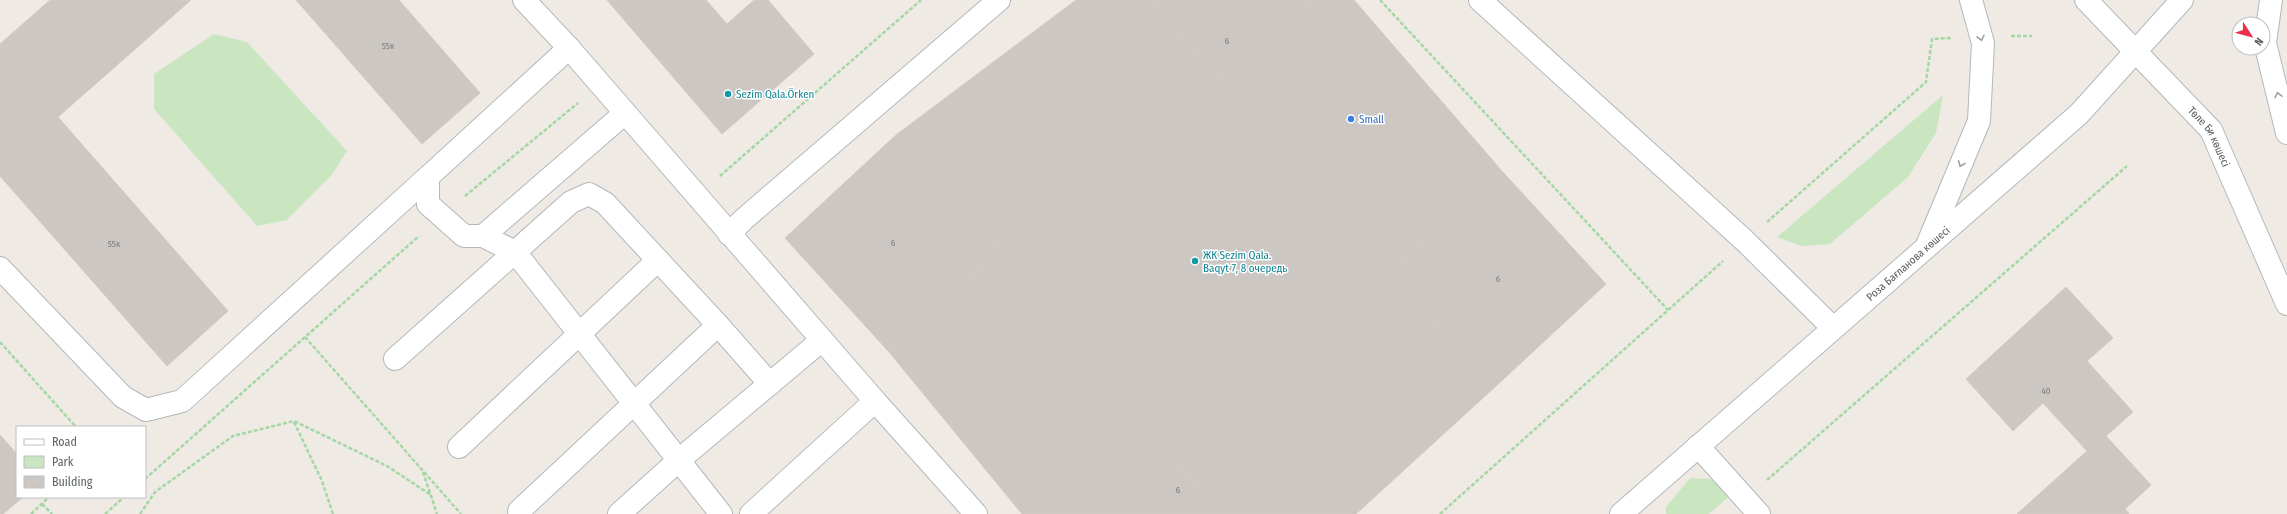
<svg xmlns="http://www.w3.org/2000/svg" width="2287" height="514" font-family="'Fira Sans Condensed',sans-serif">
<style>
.green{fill:#c9e6c0}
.building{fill:#ccc7c3;stroke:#d3cac2}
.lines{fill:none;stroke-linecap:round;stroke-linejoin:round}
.minor-casing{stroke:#b4b8bb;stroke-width:24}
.path{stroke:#a3d8a5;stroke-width:2.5;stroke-dasharray:4 2;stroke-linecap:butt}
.minor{stroke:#fff;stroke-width:22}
.oneway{stroke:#9da1a3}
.culture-dot{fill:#0f9aa8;stroke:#fff;stroke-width:1.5}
.shop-dot{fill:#3f7fe0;stroke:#fff;stroke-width:1.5}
.labels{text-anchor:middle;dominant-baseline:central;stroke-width:3;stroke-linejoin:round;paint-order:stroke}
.number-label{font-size:9px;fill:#787b7c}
.culture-label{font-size:11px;fill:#0d838f;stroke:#fff;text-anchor:start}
.shop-label{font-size:11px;fill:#366cbe;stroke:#fff;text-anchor:start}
.street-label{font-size:11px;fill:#5c6265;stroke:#fff}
</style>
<rect width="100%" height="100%" fill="#efeae4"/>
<!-- green -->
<path class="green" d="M214 34 247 42 347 151 331 176 287 220 257 226 154 109V74Z
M1943 95 1936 133 1908 177 1830 244 1801 246 1777 237Z
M1690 478 1711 479 1732 494 1709 514H1666V507Z"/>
<!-- building -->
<path class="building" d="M50 0H191L58 117 228 311 167 366 0 176V44Z
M296 0H399L480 93 422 144Z
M607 0H706L727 24 754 0H768L814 54 722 134Z
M1076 0H1148L1224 82 1312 0H1354L1501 170 1389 273 1495 387 1356 514H1223L1180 467 1128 514H1022L889 352 1001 249 896 135Z
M1148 0H1312L1224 82Z
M896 135 1001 249 889 352 785 238Z
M1501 170 1606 284 1495 387 1389 273Z
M2066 287 2113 338 2087 361 2133 412 2106 436 2151 485 2125 509 2129 514H2017L2087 451 2043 403 2013 431 1966 379Z
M0 435 17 454V497H23L3 514H0Z
M1180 467 1223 514H1128Z"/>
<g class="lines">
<defs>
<g id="minor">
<path d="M524 0 569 48 875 401"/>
<path d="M1480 0 1745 241 1833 328"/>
<path id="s1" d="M2086 0 2211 130 2287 304"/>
<path d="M2271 0 2265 43 2287 133"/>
<path d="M428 177 569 48"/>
<path d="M729 234 744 219 999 0"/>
<path d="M483 236 625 113"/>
<path d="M1928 243 1979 121 1983 43 1971 0"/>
<path d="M0 268 123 397 146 410 182 401 428 177V204L464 236H483L515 252 721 514"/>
<path d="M395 359 571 202 589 194 605 203 718 325 770 384"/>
<path d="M1698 446 1759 514"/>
<path d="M459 447 658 260"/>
<path d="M519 511 718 325"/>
<path d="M619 514 679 460 822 340"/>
<path d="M751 514 875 401 976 514"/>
<path id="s2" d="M1621 514 2079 114 2182 0"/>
</g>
</defs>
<!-- minor casing -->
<use href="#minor" class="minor-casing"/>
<!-- path -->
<path class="path" d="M1380 0 1668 310
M2011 36H2032
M720 176 921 0
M465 196 578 103
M1767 222 1926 82 1932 39 1951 38
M305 337 461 514
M0 342 76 427
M294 422 322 481 333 514
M423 472 437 514
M145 479 419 236
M1767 480 2127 166
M42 504 52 514
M31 514 49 497
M105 514 124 497
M140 514 155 492 233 436 294 421 387 466 431 495
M1440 514 1723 261"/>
<!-- minor -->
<use href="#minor" class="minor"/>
</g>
<!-- one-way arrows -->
<defs><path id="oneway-chevron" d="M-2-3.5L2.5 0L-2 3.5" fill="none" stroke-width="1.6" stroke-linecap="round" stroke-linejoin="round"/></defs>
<g class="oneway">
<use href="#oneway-chevron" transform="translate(1981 38) rotate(77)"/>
<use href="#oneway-chevron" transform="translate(2278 95) rotate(-103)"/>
<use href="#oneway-chevron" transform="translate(1961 164) rotate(113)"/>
</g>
<!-- markers -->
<g class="culture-dot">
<circle cx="728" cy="94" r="4"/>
<circle cx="1195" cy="261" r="4"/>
</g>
<circle class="shop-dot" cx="1351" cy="119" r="4"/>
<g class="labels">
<!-- number labels -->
<g class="number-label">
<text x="1227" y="41">6</text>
<text x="388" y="46">55к</text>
<text x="893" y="243">6</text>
<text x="114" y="244">55к</text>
<text x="1498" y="279">6</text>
<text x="2046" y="391">40</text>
<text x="1178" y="490">6</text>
</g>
<!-- culture labels -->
<g class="culture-label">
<text x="736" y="94">Sezim Qala.Örken</text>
<text x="1203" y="255">ЖК Sezim Qala.<tspan x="1203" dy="13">Baqyt 7, 8 очередь</tspan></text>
</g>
<!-- shop labels -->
<g class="shop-label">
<text x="1359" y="119">Small</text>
</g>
<!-- street labels -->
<g class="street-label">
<text stroke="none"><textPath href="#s1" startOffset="185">Төле Би көшесі</textPath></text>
<text stroke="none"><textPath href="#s2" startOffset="381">Роза Бағланова көшесі</textPath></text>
</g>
</g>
<!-- legend -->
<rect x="16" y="426" width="130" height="72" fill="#ffffff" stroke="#bec0c1"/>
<rect x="24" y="439" width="20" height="6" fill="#ffffff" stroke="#bec0c1"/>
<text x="52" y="446" font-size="12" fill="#5c6265">Road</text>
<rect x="24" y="456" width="20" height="12" fill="#c9e6c0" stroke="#bec0c1"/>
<text x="52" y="466" font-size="12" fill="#5c6265">Park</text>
<rect x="24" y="476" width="20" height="12" fill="#ccc7c3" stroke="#bec0c1"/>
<text x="52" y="486" font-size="12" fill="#5c6265">Building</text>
<!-- north arrow -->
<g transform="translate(2251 36) rotate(126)"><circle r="19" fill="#ffffff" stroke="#bec0c1"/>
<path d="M0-3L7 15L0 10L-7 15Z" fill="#ea2f4c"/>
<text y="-6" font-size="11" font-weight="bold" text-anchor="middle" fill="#5c6265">N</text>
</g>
</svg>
